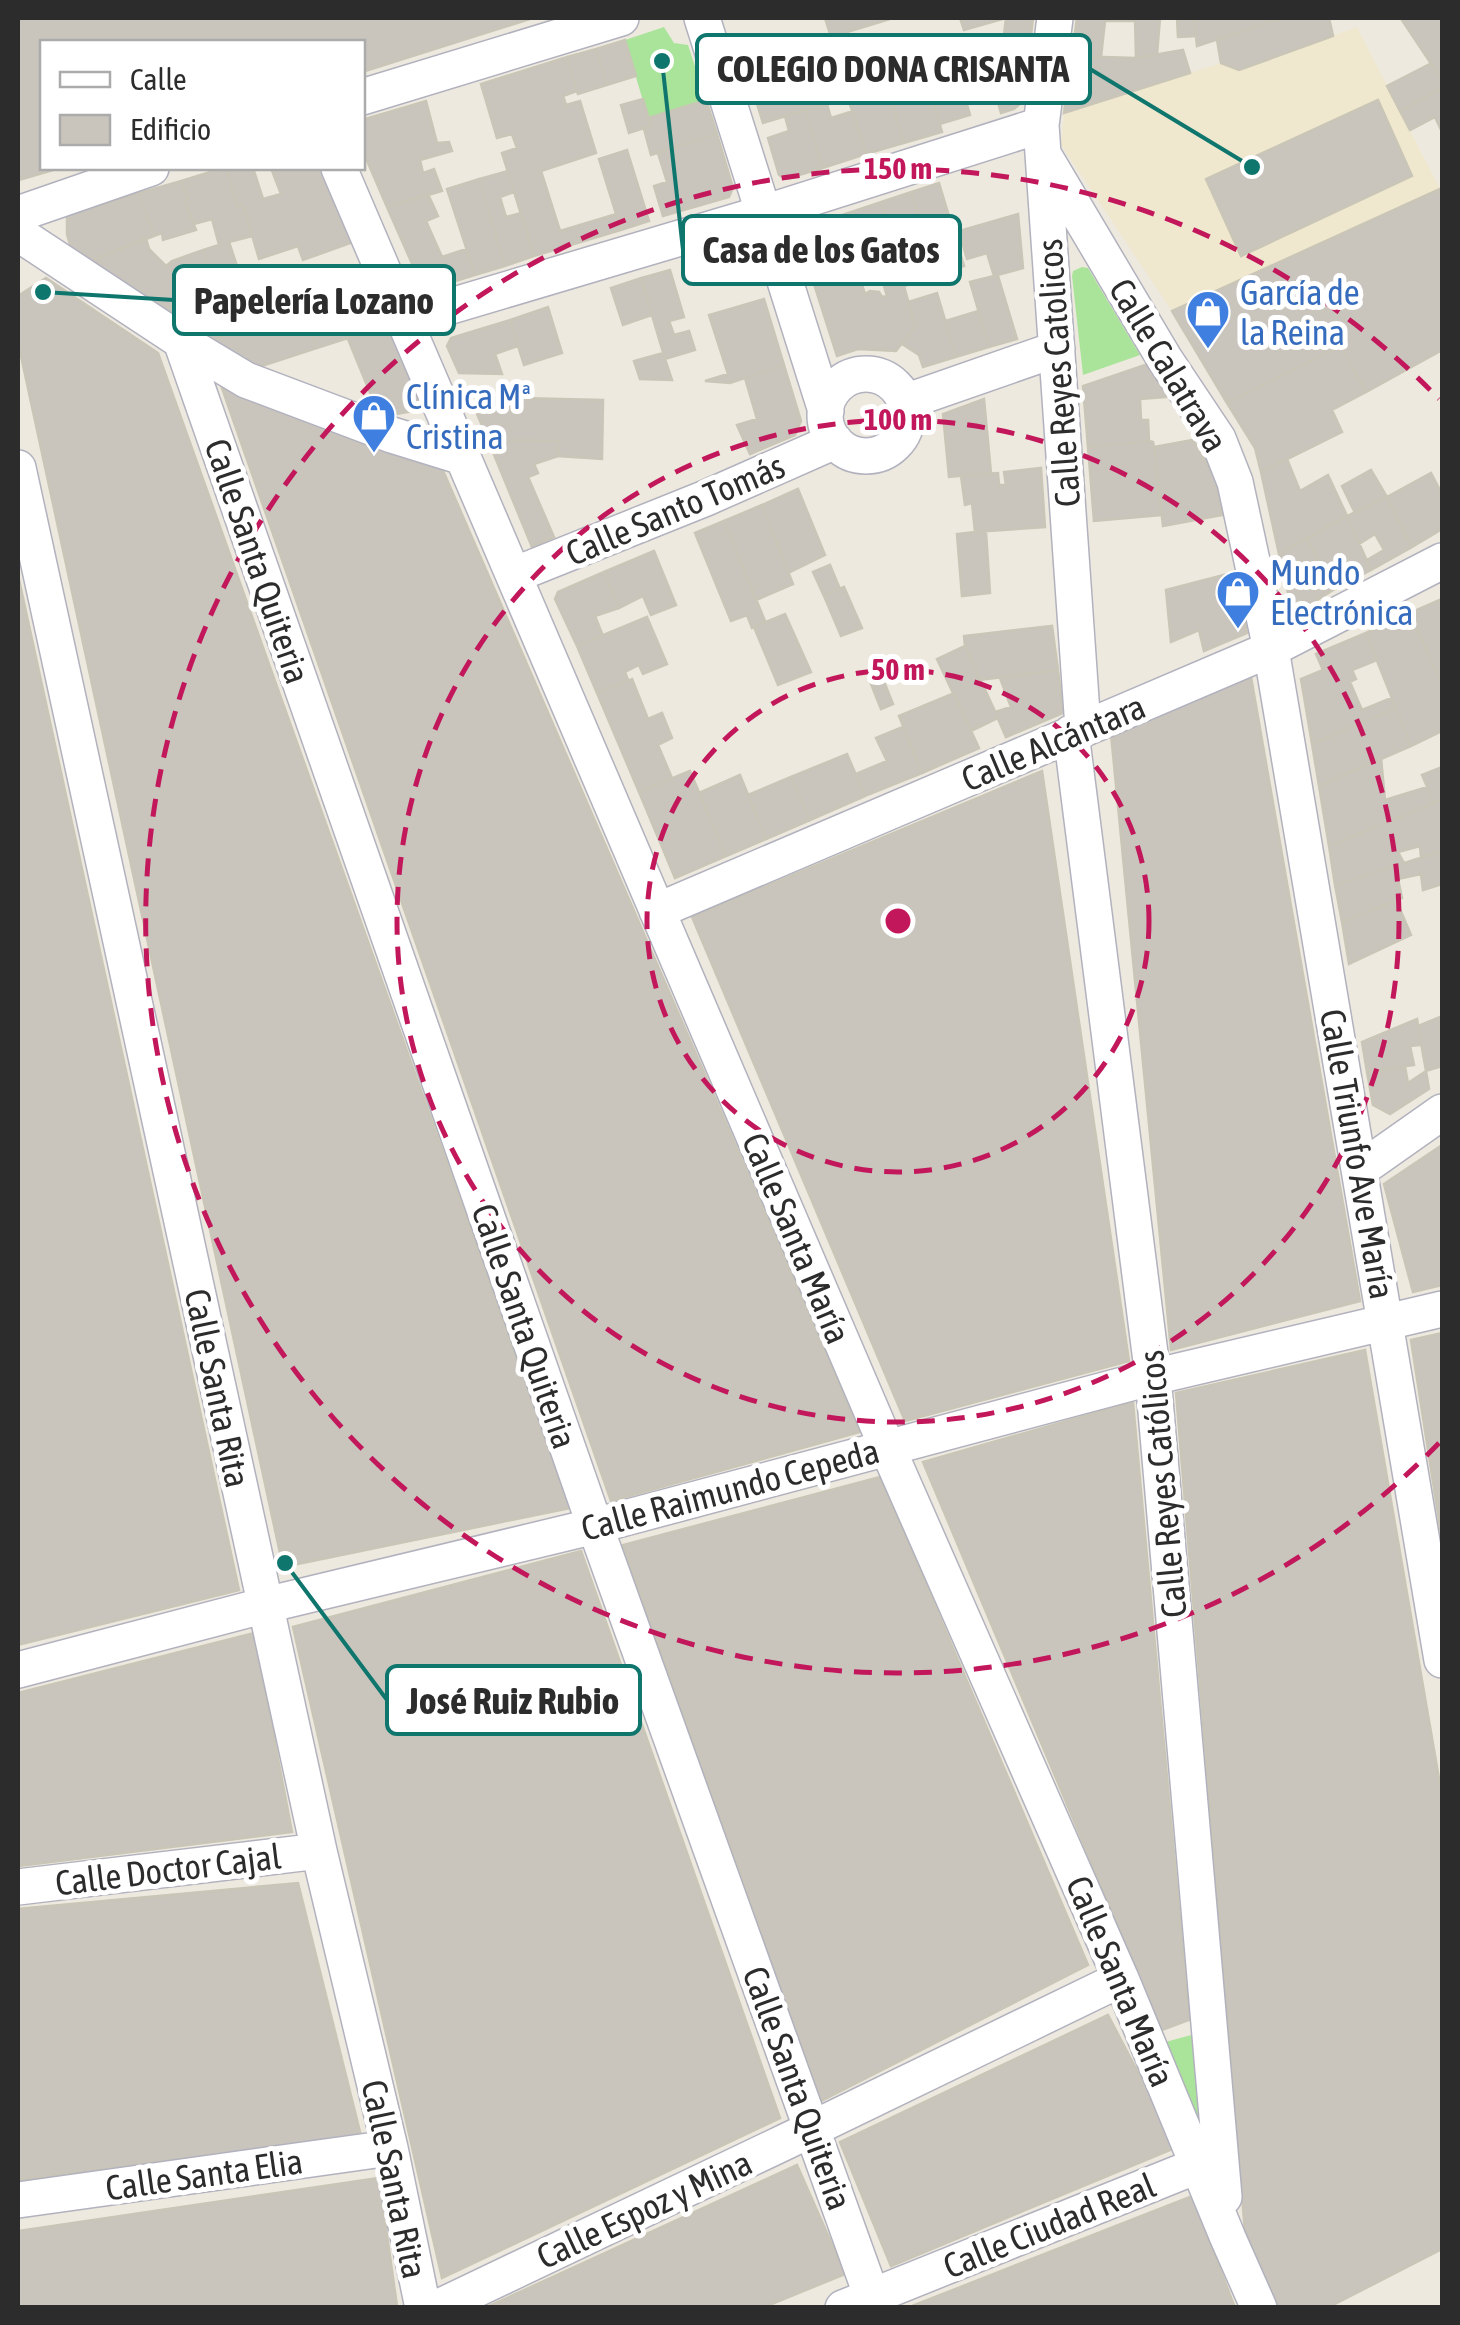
<svg xmlns="http://www.w3.org/2000/svg" width="1460" height="2325" font-family="'Asap Condensed',sans-serif">
<style>
.education{fill:#efe8ce}
.green{fill:#aae49b}
.building{fill:#c9c5bd;stroke:#c9c5b7;stroke-width:2.5}
.lines{fill:none;stroke-linecap:round;stroke-linejoin:round}
.minor-casing{stroke:#b2b2bf;stroke-width:38}
.minor{stroke:#fff;stroke-width:35}
.ring{fill:none;stroke:#c2185b;stroke-width:5;stroke-dasharray:18 12}
.labels{text-anchor:middle;dominant-baseline:central;stroke-width:10;stroke-linejoin:round;paint-order:stroke}
.shop-label{font-size:35px;fill:#366cbe;stroke:#fff;text-anchor:start}
.street-label{font-size:35px;fill:#2c2c2c;stroke:#fff}
.centre{fill:#c2185b;stroke:#fff;stroke-width:5}
.ring-label{font-size:30px;text-anchor:middle;font-weight:bold;fill:#c2185b;stroke:#fff;stroke-width:10;stroke-linejoin:round;paint-order:stroke}
.leader{fill:none;stroke:#0f766e;stroke-width:4}
.callout-dot{fill:#0f766e;stroke:#fff;stroke-width:4}
.callout{fill:#fff;stroke:#0f766e;stroke-width:4}
.callout-label{font-size:38px;text-anchor:middle;font-weight:bold;fill:#2c2c2c}
</style>
<rect width="100%" height="100%" fill="#ede9de"/>
<!-- education -->
<path class="education" d="M1357 27 1440 189 1172 311 1061 145 1064 113 1221 63 1239 70Z"/>
<!-- green -->
<path class="green" d="M664 27 674 43 688 45 706 100 648 118 625 40Z
M1082 267 1088 268 1140 355 1083 375 1072 276 1073 271Z
M1195 2034 1207 2149 1158 2044Z"/>
<!-- building -->
<path class="building" d="M18 18H533L362 72V42H42V168H60L19 180 18 176Z
M825 18H893L831 37Z
M960 18H1006L964 30Z
M1006 18H1033L1023 101 1014 109 1001 113 987 65 1001 61Z
M1077 18H1135V21H1105L1101 57 1072 56Z
M1135 18H1173H1160L1157 55 1136 58Z
M1177 18H1194L1196 36 1178 37Z
M1194 18H1282L1197 46Z
M1282 18H1329L1333 36 1239 70 1221 63 1217 40Z
M1402 18H1442V80L1402 20Z
M947 36 970 115 940 124 920 59 934 55 930 41Z
M625 40 636 76 607 85 596 49Z
M596 49 607 85 578 94 567 57Z
M1183 50 1190 73 1064 113 1072 56 1136 58Z
M567 57 577 91 563 96 566 105 580 101 596 153 541 171 560 231 616 214 621 230 534 256 502 153 517 148 512 134 497 138 481 84Z
M1432 63 1442 80V88L1400 111 1387 86Z
M922 65 942 132 904 143 884 76Z
M821 74 830 103 763 123 754 94Z
M884 76 904 143 866 154 845 89Z
M1442 88V132L1435 117 1410 130 1400 111Z
M643 99 651 126 629 133 621 105Z
M706 100 717 134 651 155 644 129 651 126 648 118Z
M1378 100 1412 176 1241 256 1206 179Z
M426 101 437 143 449 142 452 151 420 160 423 173 434 169 442 191 387 207 362 149V120Z
M827 104 831 118 853 111 866 154 823 168 805 110Z
M805 110 823 168 786 179 779 175 768 138 789 131 785 116Z
M717 134 733 188 729 197 663 216 654 186 667 182 658 153Z
M627 150 649 221 621 230 599 159Z
M223 168H226L237 206 243 204 252 236 229 242 237 266 212 275 203 250 219 245 212 219 194 224 185 201 188 199 181 181Z
M226 168H253L263 199 281 194 271 168H321L353 242 303 260 298 246 259 259 243 204 237 206Z
M508 171 514 192 500 197 506 217 521 213 534 256 505 266 479 179Z
M479 179 505 266 475 275 447 189Z
M181 181 188 199 185 201 196 230 163 240 162 233 154 236 139 193Z
M939 183 964 266 937 275 911 192Z
M1440 189 1442 193V350L1366 392 1341 346 1227 403 1172 311Z
M911 192 931 256 901 266 881 202Z
M139 193 154 236 90 261 71 248 67 234V216Z
M428 194 438 216 426 221 442 257 466 249 475 275 430 289 421 284 387 207Z
M881 202 887 220 863 227 868 238 806 259 800 239 803 228Z
M1018 214 1023 268 994 276 987 253 967 259 959 231Z
M146 238 149 249 166 266 172 261 203 250 212 275 166 311 90 261Z
M821 253 826 269 854 260 865 294 870 291 879 292 882 297 887 296 884 286 906 280 908 285 904 286 915 326 896 351 858 349 837 356 806 259Z
M670 270 684 317 669 321 674 335 689 331 695 350 665 359 641 278Z
M263 273 278 319 212 340 166 311 196 287 199 298 220 292 223 302 244 296 240 280Z
M994 276H998L1017 339 989 347 970 282Z
M46 278 158 353 570 1508 283 1567 18 342V296Z
M641 278 652 315 623 325 611 288Z
M937 293 956 357 923 367 919 355 902 344 915 326 908 302Z
M376 296 389 325 317 348 308 319Z
M764 299 784 365 730 383 705 381 728 374 709 315Z
M548 307 562 353 524 365 510 320Z
M306 311 317 348 256 368 212 340Z
M978 311 989 347 956 357 945 321Z
M510 320 518 346 495 354 502 374 459 373 447 346 451 338Z
M389 325 423 409 380 417 348 339Z
M1341 346 1366 392 1332 410 1342 432 1261 472 1255 448 1227 403Z
M663 353 672 380 640 379 634 361Z
M1148 364 1167 397 1140 399 1141 420H1148L1149 441 1088 447 1083 386Z
M784 365 801 421 795 435 750 454 737 425 757 419 745 378Z
M222 388 441 466 860 1432 611 1501Z
M470 397 603 400 602 459 558 456 559 441 488 440Z
M984 399 991 473 949 477 943 414Z
M488 440 559 441 558 456 534 464 538 473 528 477 554 537 532 547Z
M1193 440 1215 476 1222 515 1163 526 1154 447Z
M1149 441 1153 442 1154 447 1161 515 1094 521 1088 447Z
M1287 459 1300 491 1328 475 1347 516 1279 554 1261 472Z
M1041 468 1045 527 975 532 972 503 965 505 961 476 998 473 999 485H1006L1004 472Z
M1371 470 1387 497 1355 513 1342 486Z
M1431 473 1442 494V529L1412 547 1387 497Z
M798 489 825 555 788 573 762 505Z
M1387 497 1412 547 1371 570 1367 560 1384 550 1375 534 1359 544 1347 516Z
M762 505 793 584 756 600 724 521Z
M1347 516 1371 570 1333 590 1307 538Z
M724 521 765 621 752 628 747 615 731 621 695 533Z
M975 532H986L990 593 962 596 957 534Z
M1307 538 1333 590 1293 615 1279 554Z
M654 551 676 605 651 615 643 596 619 608 604 572Z
M830 565 840 589 824 596 813 572Z
M604 572 619 608 595 616 603 636 577 646 555 599 558 592Z
M1235 572 1247 633 1204 651 1199 630 1171 642 1166 590Z
M18 575 239 1590 18 1645Z
M844 587 862 628 841 636 824 596Z
M1442 599V685L1410 613Z
M1410 613 1442 685V731L1411 746 1366 633Z
M785 614 811 672 778 685 754 627Z
M647 617 667 664 643 674 639 665 625 672 628 680 597 693 577 646Z
M1052 626 1058 670 980 680 965 646 964 636Z
M1366 633 1377 660 1352 670 1356 679 1350 682 1362 710 1391 698 1396 708 1312 744 1301 679 1323 670 1316 654Z
M965 646 998 718 971 731 937 659Z
M1058 670 1063 713 1006 737 995 712 1011 707 1000 678Z
M881 674 893 704 881 709 869 679Z
M1251 677 1360 1301 1171 1350 1111 734Z
M632 679 648 719 662 713 672 738 658 745 672 778 639 792 597 693Z
M954 693 979 748 922 773 899 716Z
M1396 708 1411 746 1319 786 1312 744Z
M903 727 922 773 865 796 856 774 887 761 876 738Z
M847 754 865 796 810 820 791 777Z
M1381 758 1385 800 1427 787 1434 803 1329 846 1319 786Z
M1442 767V800L1434 803 1422 775Z
M690 771 726 856 675 878 639 792Z
M1042 771 1129 1361 905 1421 692 917Z
M740 775 766 839 726 856 699 793Z
M791 777 810 820 766 839 748 795Z
M1442 800V851L1421 857 1420 846 1398 852 1404 863 1335 885 1329 846Z
M1442 851V884L1423 890 1421 874 1398 879 1402 898 1342 922 1335 885Z
M1396 900 1411 935 1349 964 1342 922Z
M1440 1017 1442 1066 1426 1071 1418 1026Z
M1417 1019 1421 1045 1410 1046 1414 1065 1367 1072 1362 1042Z
M1405 1067 1408 1083 1426 1071 1429 1089 1390 1114 1373 1105 1367 1072Z
M1442 1145V1285L1413 1292 1384 1184Z
M1442 1333V1540L1411 1340Z
M1365 1350 1442 1796V2249L1327 2308H1279L1245 2232 1176 1393Z
M1133 1402 1189 2020 1162 2030 923 1462Z
M880 1477 1088 1965 821 2101 623 1545Z
M581 1551 780 2118 442 2278 293 1627Z
M254 1633 292 1832 18 1866V1693Z
M298 1883 361 2136 18 2180V1909Z
M1108 2015 1177 2147 891 2266 840 2142Z
M797 2165 845 2274 762 2308H485Z
M379 2178 397 2306 394 2308H18V2231Z
M1192 2196 1235 2308H907Z"/>
<g class="lines">
<defs>
<path id="minor" d="M702 18 826 411
M1055 18 1041 125 1083 728
M362 97 621 18
M1043 154 1164 358 1218 439 1235 482 1271 649 1442 1660
M339 168 887 1447 1121 1979 1228 2238 1259 2308
M18 214 151 168
M19 234 181 341 246 380 392 435 463 457
M404 320 764 213 1041 125
M181 341 595 1526 876 2308
M825 415a41 41 0 1 1 82 0a41 41 0 1 1-82 0Z
M905 402 1057 349
M18 468 319 1851 390 2148 423 2308
M514 575 706 498 835 441
M1071 733 1153 1377 1224 2197
M657 911 1271 649 1442 561
M1361 1169 1442 1112
M18 1670 266 1605 595 1526 1153 1377 1442 1309
M18 1887 319 1851
M18 2200 390 2148
M437 2308 787 2141 1121 1979
M843 2308 1199 2165"/>
</defs>
<!-- minor casing -->
<use href="#minor" class="minor-casing"/>
<!-- minor -->
<use href="#minor" class="minor"/>
</g>
<!-- distance rings -->
<g class="ring">
<circle cx="898" cy="921" r="251"/>
<circle cx="898" cy="921" r="501"/>
<path d="M1439 1443A752 752 0 1 1 1439 399"/>
</g>
<!-- icons -->
<defs>
<symbol id="shop-pin" viewBox="-11 -11 22 30"><path d="M0 17L-7.5 6A9.5 9.5 0 1 1 7.5 6Z" fill="#3f7fe0" stroke="#fff"/><path d="M-5-2.5h2.3a2.7 3.5 0 0 1 5.4 0H5L5.5 6h-11ZM-1.5-2.5h3a1.5 2.3 0 0 0-3 0Z" fill="#fff"/></symbol>
</defs>
<g fill-rule="evenodd">
<use href="#shop-pin" x="1183" y="287" width="50" height="68"/>
<use href="#shop-pin" x="349" y="391" width="50" height="68"/>
<use href="#shop-pin" x="1213" y="567" width="50" height="68"/>
</g>
<g class="labels">
<!-- shop labels -->
<g class="shop-label">
<text x="1240" y="292">García de<tspan x="1240" dy="40">la Reina</tspan></text>
<text x="406" y="396">Clínica Mª<tspan x="406" dy="40">Cristina</tspan></text>
<text x="1270" y="572">Mundo<tspan x="1270" dy="40">Electrónica</tspan></text>
</g>
<!-- street labels -->
<g class="street-label">
<text transform="translate(1169 365) rotate(59)">Calle Calatrava</text>
<text transform="translate(1058 373) rotate(-94)">Calle Reyes Catolicos</text>
<text transform="translate(675 509) rotate(-23)">Calle Santo Tomás</text>
<text transform="translate(258 561) rotate(71)">Calle Santa Quiteria</text>
<text transform="translate(1053 742) rotate(-23)">Calle Alcántara</text>
<text transform="translate(1358 1154) rotate(80)">Calle Triunfo Ave María</text>
<text transform="translate(797 1238) rotate(67)">Calle Santa María</text>
<text transform="translate(525 1326) rotate(71)">Calle Santa Quiteria</text>
<text transform="translate(218 1388) rotate(78)">Calle Santa Rita</text>
<text transform="translate(1162 1484) rotate(-95)">Calle Reyes Católicos</text>
<text transform="translate(730 1489) rotate(-15)">Calle Raimundo Cepeda</text>
<text transform="translate(168 1869) rotate(-7)">Calle Doctor Cajal</text>
<text transform="translate(1121 1981) rotate(67)">Calle Santa María</text>
<text transform="translate(798 2088) rotate(70)">Calle Santa Quiteria</text>
<text transform="translate(204 2174) rotate(-8)">Calle Santa Elia</text>
<text transform="translate(395 2179) rotate(78)">Calle Santa Rita</text>
<text transform="translate(644 2209) rotate(-25)">Calle Espoz y Mina</text>
<text transform="translate(1049 2225) rotate(-22)">Calle Ciudad Real</text>
</g>
</g>
<circle cx="898" cy="921" r="15" class="centre"/>
<g class="ring-label">
<text x="898" y="179">150 m</text>
<text x="898" y="430">100 m</text>
<text x="898" y="680">50 m</text>
</g>
<!-- callouts -->
<path class="leader" d="M1252 167L1090 69M662 61L683 250M43 292L174 300M285 1563L387 1700"/>
<g class="callout-dot">
<circle cx="1252" cy="167" r="10"/>
<circle cx="662" cy="61" r="10"/>
<circle cx="43" cy="292" r="10"/>
<circle cx="285" cy="1563" r="10"/>
</g>
<g class="callout">
<rect x="697" y="35" width="393" height="68" rx="10"/>
<rect x="683" y="216" width="277" height="68" rx="10"/>
<rect x="174" y="266" width="280" height="68" rx="10"/>
<rect x="387" y="1666" width="253" height="68" rx="10"/>
</g>
<g class="callout-label">
<text x="893" y="82">COLEGIO DONA CRISANTA</text>
<text x="821" y="263">Casa de los Gatos</text>
<text x="314" y="314">Papelería Lozano</text>
<text x="513" y="1714">José Ruiz Rubio</text>
</g>
<!-- border -->
<rect width="1460" height="2325" fill="none" stroke="#2c2c2c" stroke-width="40"/>
<!-- legend -->
<rect x="40" y="40" width="325" height="130" fill="#ffffff" stroke="#ababab" stroke-width="2.5"/>
<rect x="60" y="72" width="50" height="15" fill="#ffffff" stroke="#ababab" stroke-width="2.5"/>
<text x="130" y="90" font-size="30" fill="#2c2c2c">Calle</text>
<rect x="60" y="115" width="50" height="30" fill="#c9c5bd" stroke="#ababab" stroke-width="2.5"/>
<text x="130" y="140" font-size="30" fill="#2c2c2c">Edificio</text>
</svg>
